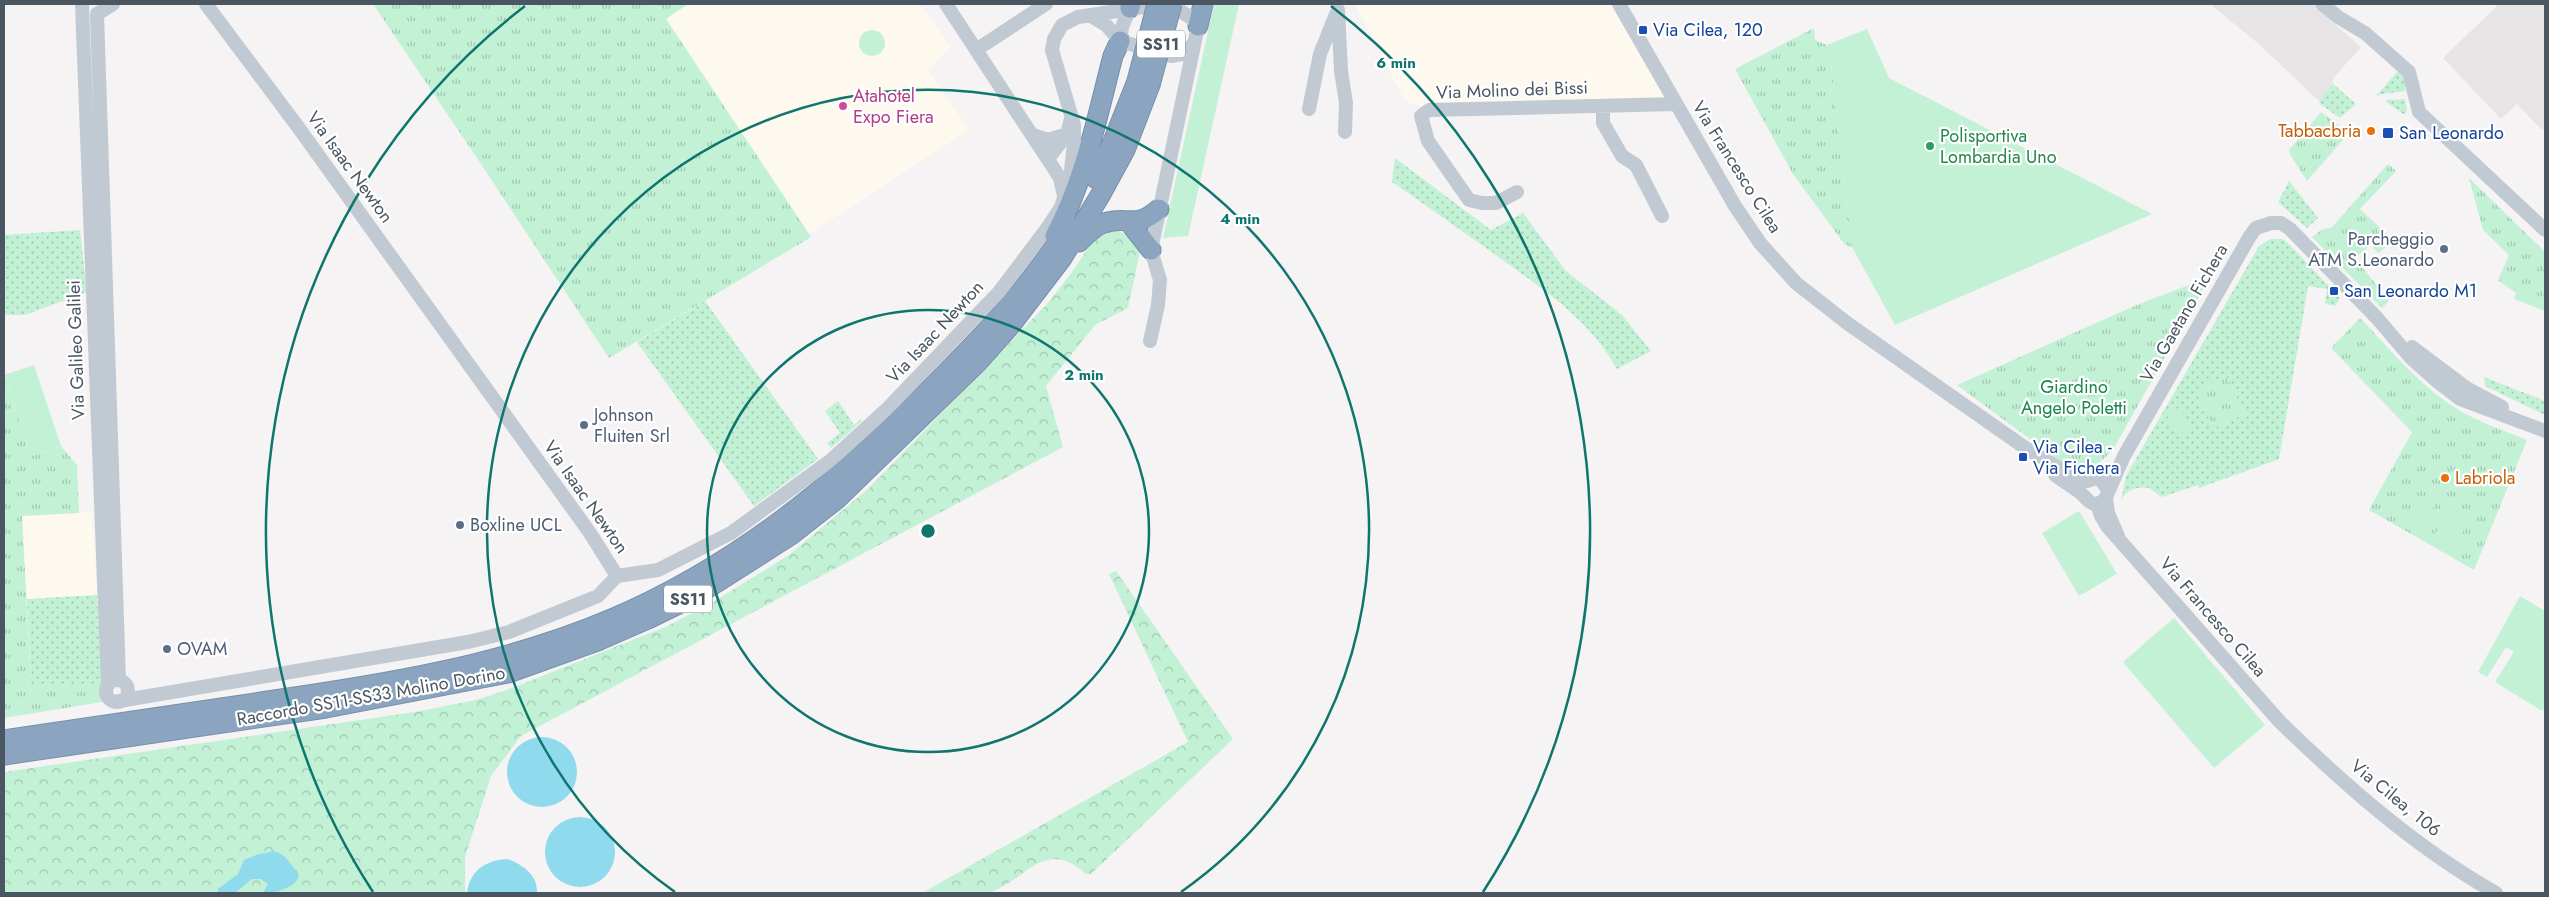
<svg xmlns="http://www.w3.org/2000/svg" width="2549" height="897" font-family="Jost,sans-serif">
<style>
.commercial{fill:#fdf9ef}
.education{fill:#e6e4e5}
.grass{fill:url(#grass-dots)}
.forest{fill:url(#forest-crowns)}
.park{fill:url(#park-tufts)}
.garden{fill:#c3f1d5}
.water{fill:#90daee}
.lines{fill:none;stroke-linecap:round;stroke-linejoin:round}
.highway-casing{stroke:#7690ad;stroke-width:21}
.minor{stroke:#c1cad2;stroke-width:14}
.highway{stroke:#8ba5c1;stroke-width:19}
.highway-bridge-casing{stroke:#7690ad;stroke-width:21;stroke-linecap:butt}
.highway-bridge{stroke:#8ba5c1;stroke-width:19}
.ring{fill:none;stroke:#0f766e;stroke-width:2.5}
.transit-dot{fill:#1a4fb4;stroke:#fff;stroke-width:2}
.hotel-dot{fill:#d1479c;stroke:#fff;stroke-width:2}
.food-dot{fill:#e8710a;stroke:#fff;stroke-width:2}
.leisure-dot{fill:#2e9e5b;stroke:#fff;stroke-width:2}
.service-dot{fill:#5c6f8a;stroke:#fff;stroke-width:2}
.labels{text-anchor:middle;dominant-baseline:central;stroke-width:4.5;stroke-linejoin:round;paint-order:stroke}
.shield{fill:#fff;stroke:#808990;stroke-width:1}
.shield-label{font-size:16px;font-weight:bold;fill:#4a5661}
.transit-label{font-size:18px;fill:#164399;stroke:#fff;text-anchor:start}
.street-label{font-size:18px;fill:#4a5661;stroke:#fff}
.hotel-label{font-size:18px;fill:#b23c85;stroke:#fff;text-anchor:start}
.food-label{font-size:18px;fill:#c56008;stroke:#fff;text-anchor:end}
.leisure-label{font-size:18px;fill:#27864d;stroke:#fff;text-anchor:start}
.service-label{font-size:18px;fill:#4e5e75;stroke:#fff;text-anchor:start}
.park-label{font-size:18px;fill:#17864f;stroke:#fff}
.centre{fill:#0f766e;stroke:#fff;stroke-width:2.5}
.ring-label{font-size:15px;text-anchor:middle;font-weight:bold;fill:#0f766e;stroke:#fff;stroke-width:4.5;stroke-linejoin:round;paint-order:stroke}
</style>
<defs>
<pattern id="grass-dots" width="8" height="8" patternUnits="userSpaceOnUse" patternTransform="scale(1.25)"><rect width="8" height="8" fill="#c3f1d5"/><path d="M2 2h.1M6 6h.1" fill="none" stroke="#a0c6b0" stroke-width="1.8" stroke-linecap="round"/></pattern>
<pattern id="forest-crowns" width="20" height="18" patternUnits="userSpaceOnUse" patternTransform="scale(1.25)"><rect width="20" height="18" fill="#c3f1d5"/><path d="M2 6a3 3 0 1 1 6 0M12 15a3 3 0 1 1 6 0" fill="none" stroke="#a0c6b0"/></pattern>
<pattern id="park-tufts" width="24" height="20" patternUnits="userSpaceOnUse" patternTransform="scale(1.25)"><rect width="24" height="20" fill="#c3f1d5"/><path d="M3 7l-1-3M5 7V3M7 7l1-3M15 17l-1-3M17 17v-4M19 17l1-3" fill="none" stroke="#a0c6b0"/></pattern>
</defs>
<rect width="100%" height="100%" fill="#f5f3f3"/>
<!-- commercial -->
<path class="commercial" d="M688 4H920L951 48 928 69 969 130 809 234 666 19Z
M1355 4H1611L1667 103 1427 109 1405 101Z
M92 512 97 595 27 599 22 516Z"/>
<!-- education -->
<path class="education" d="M2210 4H2311L2361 47 2336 75 2320 102 2260 45Z
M2499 4H2545V127L2542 130 2517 104 2501 119 2443 58Z"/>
<!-- grass -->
<path class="grass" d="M2399 70 2405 80V91L2382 94 2375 97Z
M2332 83 2356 104 2340 118 2319 103Z
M2405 99 2407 111 2405 115 2386 102 2387 100Z
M1395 158 1491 230 1523 213 1566 271 1622 315 1651 351 1617 369C1588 316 1534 283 1486 248 1455 226 1424 204 1392 182Z
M2289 181 2318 218 2307 228 2278 202Z
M80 230 87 292 25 315H4V235Z
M2270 239H2282L2288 243 2340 298 2335 306 2325 304 2327 289 2308 286 2279 459 2199 488 2198 485 2162 497 2149 488C2138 486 2126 489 2121 501L2126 476 2259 246Z
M705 301 818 459 754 506 637 342Z
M2484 377 2545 401V415L2485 386Z
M838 401 854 425 860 419 862 421 831 448 827 443 840 433 825 411Z
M97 595 102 685H31L27 599Z"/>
<!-- forest -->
<path class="forest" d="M1113 230 1129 235 1140 251 1128 308 1095 325 1046 386 1063 447 521 736 491 776 465 857V893H4V772L415 712 476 700 512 688 665 627 708 605 789 555 868 489 1048 303 1072 272 1094 239Z
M1116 571 1233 739 1091 874H1086C1043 836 1027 881 988 893 975 897 937 893 922 893L1188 742 1109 574Z"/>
<!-- park -->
<path class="park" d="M373 4H688L666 19 811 237 609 358 481 164Z
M1814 28 1815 40 1827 45 1831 64 1852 247 1845 245 1793 174 1735 69Z
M2321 112 2349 133 2307 181 2291 156 2289 150Z
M2388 164 2396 171 2360 209 2394 241 2378 253 2371 245 2355 258 2389 301 2382 308 2312 237 2323 229 2331 228Z
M2469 178 2545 252V311L2514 299 2516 293 2498 280 2509 255 2483 230Z
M2210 277 2115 446C2102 463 2087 477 2065 465L1957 385 2139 304Z
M2360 318C2390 349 2418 384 2454 407 2477 422 2503 430 2527 440L2474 570 2369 510 2412 432 2331 348Z
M2226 375 2245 414 2214 429 2195 390Z
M4 376 31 456 61 446 77 465 79 513 22 516 31 685H102V702L4 718Z"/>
<!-- garden -->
<path class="garden" d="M1214 4H1239L1188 236 1163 238Z
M1867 29 1889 78 2152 214 1895 325 1852 247 1831 64 1827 45Z
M859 43a13 13 0 1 1 26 0a13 13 0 1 1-26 0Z
M34 365 61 446 31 456 4 375Z
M2181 407 2191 429 2177 436 2167 414Z
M2422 495 2436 503 2418 535 2404 526Z
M2452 505 2472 516 2453 549 2432 539Z
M2079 511 2117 574 2079 596 2042 533Z
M2520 596 2545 611V706L2542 711 2495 682 2514 652 2506 647 2487 677 2478 672Z
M2174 618 2265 725 2214 768 2123 662Z"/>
<!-- water -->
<path class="water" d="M507 772a35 35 0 1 1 70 0a35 35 0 1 1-70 0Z
M545 852a35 35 0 1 1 70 0a35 35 0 1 1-70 0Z
M274 851C286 854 293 867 299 876 294 889 275 893 263 893L268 884 261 879H252L235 893H218V889L238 874 244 860 256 855Z
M508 859C523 865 538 875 537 893H467C470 870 486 860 508 859Z"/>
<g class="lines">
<defs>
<path id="highway" d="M1130 8 1131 4
M1198 26 1203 4
M1095 178 1112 144 1137 81
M1129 222 1151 250
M1055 236C1085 180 1097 117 1113 56L1120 41
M1079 242C1086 235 1094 226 1104 223 1128 215 1135 230 1159 209
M4 740C89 728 175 715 261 702 381 685 502 666 614 618 730 568 826 492 915 404 970 349 1027 293 1068 226
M4 755 326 708 508 673 600 640 648 619 697 595 791 535 837 499 977 363 1010 326 1062 258 1101 194 1125 150 1150 85"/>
</defs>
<!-- highway casing -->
<use href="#highway" class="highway-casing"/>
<!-- minor -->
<path class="minor" d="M82 4 108 685
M113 4 97 14 119 680
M206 4 298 127 590 533 617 576 658 570 731 533 830 461 886 410 999 292 1048 227 1061 207 1070 180 1074 143V125L1052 50 1054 39 1062 25 1078 17 1150 6 1182 12 1193 19 1198 26 1151 250 1160 280 1158 305 1150 341
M946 4 1060 178 1064 196
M1619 4 1735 206 1760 243 1796 283 1847 323 2024 447 2072 476 2087 481 2096 478 2101 480 2108 490
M2322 4 2338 17 2365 33 2409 72 2419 112 2545 230
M1130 8 1122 27 1120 41 1171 56 1182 54 1194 44
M1338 10 1341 71 1346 103 1345 132
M1091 16 1106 25 1120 41
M976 50 1046 4
M1603 106V123L1622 156 1636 165 1662 216
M1309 109 1320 54 1336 14
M1031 134 1048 140 1067 134
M1048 159 1067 134 1071 119
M1517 192 1496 203H1482L1469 200 1428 141 1421 116 1429 110 1675 104
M2412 347 2468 389 2502 407
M2055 475C2062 481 2071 485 2078 491 2087 497 2091 510 2104 500
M2097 504 2101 516 2107 526 2280 722C2345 785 2416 848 2496 893
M2118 536 2108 513 2106 497 2124 456 2250 236 2256 228 2271 223H2281L2290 229 2377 318 2411 358 2438 382 2460 399 2545 431
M106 691a11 11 0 1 1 22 0a11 11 0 1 1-22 0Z
M119 701 468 642 509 632 598 596 617 576"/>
<!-- highway -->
<use href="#highway" class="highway"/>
<defs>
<path id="highway-bridge" d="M1137 81 1157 4
M1150 85 1172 4"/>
</defs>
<!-- highway-bridge casing -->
<use href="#highway-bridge" class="highway-bridge-casing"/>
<!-- highway-bridge -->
<use href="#highway-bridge" class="highway-bridge"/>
</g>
<!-- distance rings -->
<g class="ring">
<circle cx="928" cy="531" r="221"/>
<path d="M675 892A441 441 0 1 1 1181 892"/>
<path d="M373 892A662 662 0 0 1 525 6M1331 6A662 662 0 0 1 1483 892"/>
</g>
<!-- markers -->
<g class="transit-dot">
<rect x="1638" y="25" width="10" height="10" rx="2.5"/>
<rect x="2382" y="127" width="12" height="12" rx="2.5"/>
<rect x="2329" y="286" width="10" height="10" rx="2.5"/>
<rect x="2018" y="452" width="10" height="10" rx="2.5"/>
</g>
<circle class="hotel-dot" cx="843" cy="106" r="5"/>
<g class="food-dot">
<circle cx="2371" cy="131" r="5"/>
<circle cx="2445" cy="478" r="5"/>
</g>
<circle class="leisure-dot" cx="1930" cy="146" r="5"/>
<g class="service-dot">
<circle cx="2444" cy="249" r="5"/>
<circle cx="584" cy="425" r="5"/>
<circle cx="460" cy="525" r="5"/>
<circle cx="167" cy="649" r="5"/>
</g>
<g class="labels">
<!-- shield labels -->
<g class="shield">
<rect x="1137" y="30.5" width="48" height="27" rx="4"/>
<rect x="664" y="585.5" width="48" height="27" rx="4"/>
</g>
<g class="shield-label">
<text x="1161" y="44">SS11</text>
<text x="688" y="599">SS11</text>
</g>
<!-- transit labels -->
<g class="transit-label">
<text x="1653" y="30">Via Cilea, 120</text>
<text x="2399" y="133">San Leonardo</text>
<text x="2344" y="291">San Leonardo M1</text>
<text x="2033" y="447">Via Cilea -<tspan x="2033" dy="21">Via Fichera</tspan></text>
</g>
<!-- street labels -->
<g class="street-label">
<text transform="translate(1512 90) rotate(-2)">Via Molino dei Bissi</text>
<text transform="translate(350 167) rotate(54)">Via Isaac Newton</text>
<text transform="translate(1737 167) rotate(58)">Via Francesco Cilea</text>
<text transform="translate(2184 313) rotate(-60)">Via Gaetano Fichera</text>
<text transform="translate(935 332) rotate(-47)">Via Isaac Newton</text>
<text transform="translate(76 350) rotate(-92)">Via Galileo Galilei</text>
<text transform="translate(586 497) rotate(55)">Via Isaac Newton</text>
<text transform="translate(2213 617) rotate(49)">Via Francesco Cilea</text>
<text transform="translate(371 696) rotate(-10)">Raccordo SS11-SS33 Molino Dorino</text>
<text transform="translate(2396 798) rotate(39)">Via Cilea, 106</text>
</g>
<!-- hotel labels -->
<g class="hotel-label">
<text x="853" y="96">Atahotel<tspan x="853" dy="21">Expo Fiera</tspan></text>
</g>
<!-- food labels -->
<g class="food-label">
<text x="2361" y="131">Tabbacbria</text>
<text x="2455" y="478" text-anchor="start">Labriola</text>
</g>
<!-- leisure labels -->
<g class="leisure-label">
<text x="1940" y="136">Polisportiva<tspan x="1940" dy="21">Lombardia Uno</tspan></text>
</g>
<!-- service labels -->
<g class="service-label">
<text x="2434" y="239" text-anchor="end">Parcheggio<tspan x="2434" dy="21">ATM S.Leonardo</tspan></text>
<text x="594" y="415">Johnson<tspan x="594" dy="21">Fluiten Srl</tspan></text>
<text x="470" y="525">Boxline UCL</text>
<text x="177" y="649">OVAM</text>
</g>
<!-- park labels -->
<g class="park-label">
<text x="2074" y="387">Giardino<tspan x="2074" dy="21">Angelo Poletti</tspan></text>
</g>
</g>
<circle cx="928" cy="531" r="8" class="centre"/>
<g class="ring-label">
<text x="1396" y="68">6 min</text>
<text x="1240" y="224">4 min</text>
<text x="1084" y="380">2 min</text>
</g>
<!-- border -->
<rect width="2549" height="897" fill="none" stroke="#4a5661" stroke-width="10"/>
</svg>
